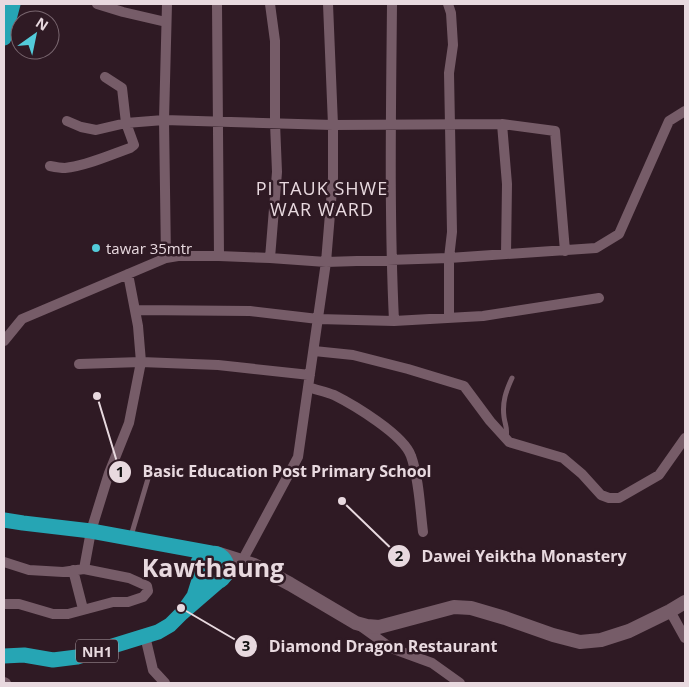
<svg xmlns="http://www.w3.org/2000/svg" width="689" height="687" font-family="'Open Sans',sans-serif">
<style>
.lines{fill:none;stroke-linecap:round;stroke-linejoin:round}
.lane{stroke:#765c68;stroke-width:5}
.street{stroke:#765c68;stroke-width:10}
.secondary{stroke:#765c68;stroke-width:14}
.highway{stroke:#26a5b4;stroke-width:15}
.poi-dot{fill:#53cbda;stroke:#2f1a24;stroke-width:2}
.labels{text-anchor:middle;dominant-baseline:central;stroke-width:5;stroke-linejoin:round;paint-order:stroke}
.shield{fill:#2f1a24;stroke:#b0a0a7;stroke-width:1}
.shield-label{font-size:14px;font-weight:bold;fill:#e8d9df}
.poi-label{font-size:15px;fill:#e8d9df;stroke:#2f1a24;text-anchor:start}
.quarter-label{font-size:18px;letter-spacing:1px;fill:#e8d9df;stroke:#2f1a24}
.town-label{font-size:25px;font-weight:bold;fill:#e8d9df;stroke:#2f1a24}
.leader{fill:none;stroke:#e8d9df;stroke-width:2}
.callout-dot{fill:#e8d9df;stroke:#2f1a24;stroke-width:2}
.mark-label{font-size:15px;text-anchor:middle;font-weight:bold;fill:#111}
.callout-label{font-size:16px;text-anchor:middle;font-weight:bold;fill:#e8d9df;stroke:#2f1a24;stroke-width:5;stroke-linejoin:round;paint-order:stroke}
</style>
<rect width="100%" height="100%" fill="#2f1a24"/>
<g class="lines">
<!-- lane -->
<path class="lane" d="M506 437C508 429 505 425 504 417 502 402 506 391 512 378
M131 536 150 472"/>
<!-- street -->
<path class="street" d="M97 4 123 12 166 22
M217 4 219 256
M392 4C391 109 389 215 394 321
M448 4 451 13 453 45 449 73 452 232 449 258V318
M67 121 81 127 96 130 126 123 164 120 333 125 502 124 555 131 565 251
M502 124 507 184 506 254
M50 166C55 167 60 168 65 168 86 166 110 155 130 148L134 145 126 123 122 88 105 77
M166 258 164 120 167 4
M270 258 277 172 275 123V41L270 4
M136 310 250 311 318 319 394 321 483 316 599 298
M4 341 22 319 166 258 178 256H219L270 258 326 262 449 258 596 248 619 234 669 121 685 111
M314 351 353 355 408 369 464 386 490 421 509 442 563 458 582 474 601 495 609 498H619L659 475 685 438
M79 364 141 362 218 365 310 375
M308 387C317 390 326 392 334 395 354 405 404 435 411 456 419 478 420 508 423 532
M242 561 298 457 326 262 333 178V125L328 4
M4 562 29 570 63 572 84 569 129 578 147 586 148 591 143 597 128 602H113L68 614H53L19 604H4
M84 569 91 531 109 473 129 423 141 362 138 326 128 274
M73 570 83 609
M670 611 685 638
M359 625 391 648 432 663 460 683
M145 636 153 670 165 683
M4 682 6 683"/>
<!-- secondary -->
<path class="secondary" d="M216 553 254 565 266 571 290 584 356 623 367 626 379 627 454 607 471 608 505 618 553 635 580 642 601 640 629 631 670 611 685 602
M223 578 242 561"/>
<!-- highway -->
<path class="highway" d="M4 38 13 4
M4 520 23 523 91 531 211 553
M197 568a15 15 0 1 1 30 0a15 15 0 1 1-30 0Z
M200 577 194 596 182 613 219 581
M4 656 24 655 53 660 77 657 158 632 170 625 182 613"/>
</g>
<!-- markers -->
<circle class="poi-dot" cx="96" cy="248" r="5"/>
<g class="labels">
<!-- shield labels -->
<rect class="shield" x="76" y="639.5" width="42" height="23" rx="4"/>
<g class="shield-label">
<text x="97" y="651">NH1</text>
</g>
<!-- poi labels -->
<g class="poi-label">
<text x="106" y="248">tawar 35mtr</text>
</g>
<!-- quarter labels -->
<g class="quarter-label">
<text x="322" y="188">PI TAUK SHWE<tspan x="322" dy="21">WAR WARD</tspan></text>
</g>
<!-- town labels -->
<g class="town-label">
<text x="213" y="567">Kawthaung</text>
</g>
</g>
<!-- callouts -->
<path class="leader" d="M97 396L120 472M342 501L399 556M181 608L246 646"/>
<g class="callout-dot">
<circle cx="97" cy="396" r="5"/>
<circle cx="342" cy="501" r="5"/>
<circle cx="181" cy="608" r="5"/>
<circle cx="120" cy="472" r="12"/>
<circle cx="399" cy="556" r="12"/>
<circle cx="246" cy="646" r="12"/>
</g>
<g class="mark-label">
<text x="120" y="477">1</text>
<text x="399" y="561">2</text>
<text x="246" y="651">3</text>
</g>
<g class="callout-label">
<text x="287" y="477">Basic Education Post Primary School</text>
<text x="524" y="562">Dawei Yeiktha Monastery</text>
<text x="383" y="652">Diamond Dragon Restaurant</text>
</g>
<!-- border -->
<rect width="689" height="687" fill="none" stroke="#e8d9df" stroke-width="10"/>
<!-- north arrow -->
<g transform="translate(35 35) rotate(33)"><circle r="24" fill="#2f1a24" stroke="#79666f"/>
<path d="M0-4L9 19L0 12L-9 19Z" fill="#53cbda"/>
<text y="-8" font-size="14" font-weight="bold" text-anchor="middle" fill="#e8d9df">N</text>
</g>
</svg>
